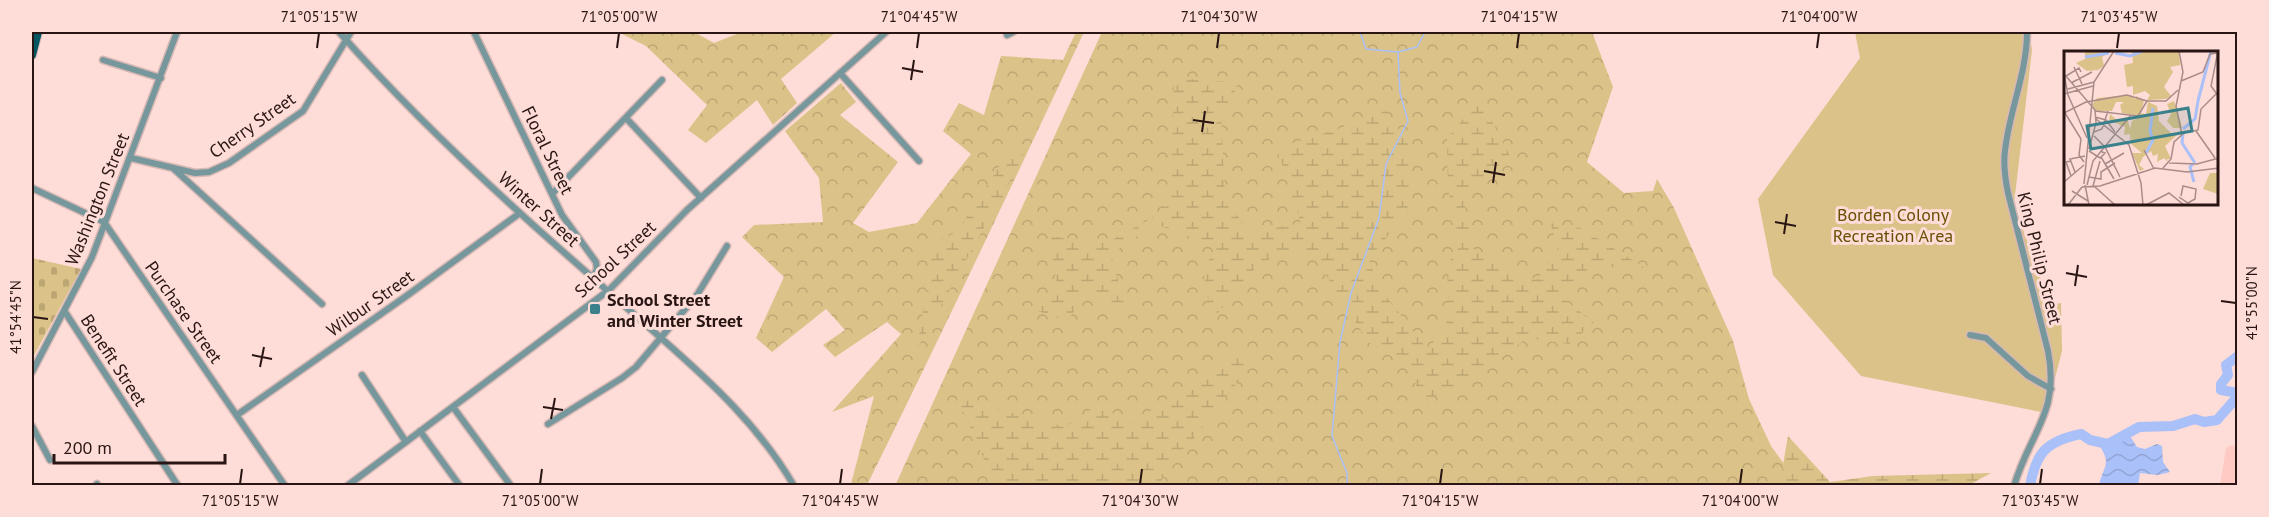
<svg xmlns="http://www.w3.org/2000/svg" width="2269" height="517" font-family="'PT Sans',sans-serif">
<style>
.built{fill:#fecac3}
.green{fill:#dbc288}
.forest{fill:url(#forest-crowns)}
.wetland{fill:url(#wetland-marsh)}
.cemetery{fill:url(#cemetery-stones)}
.water{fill:url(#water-waves)}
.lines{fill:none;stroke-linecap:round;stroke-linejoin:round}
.stream{stroke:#aac0f8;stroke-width:1.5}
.river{stroke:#aac0f8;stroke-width:10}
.minor-casing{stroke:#d8b8b4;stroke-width:9}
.major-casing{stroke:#d8b8b4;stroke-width:10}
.minor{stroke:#76979c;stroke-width:6}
.major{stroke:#03565f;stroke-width:8}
.ticks{fill:none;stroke:#291513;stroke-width:2}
.poi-dot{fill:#3a818b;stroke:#fedcd7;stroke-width:2}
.labels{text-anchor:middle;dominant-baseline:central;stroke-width:6;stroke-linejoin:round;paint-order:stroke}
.street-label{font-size:18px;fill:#291513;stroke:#fedcd7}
.park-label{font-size:18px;fill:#684f01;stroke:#fedcd7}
.poi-label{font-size:18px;font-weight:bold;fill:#291513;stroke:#fedcd7;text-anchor:start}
.inset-river{fill:none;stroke:#aac0f8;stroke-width:3}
.inset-road{fill:none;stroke:#a98c89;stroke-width:1.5}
.view{fill:#3a818b;fill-opacity:0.15;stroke:#3a818b;stroke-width:3}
.inset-edge{fill:none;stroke:#291513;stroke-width:3}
.neatline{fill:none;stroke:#291513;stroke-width:2}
.ticks-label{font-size:15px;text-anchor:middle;fill:#291513}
</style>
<defs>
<pattern id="forest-crowns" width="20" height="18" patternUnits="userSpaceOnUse" patternTransform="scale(1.5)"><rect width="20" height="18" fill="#dbc288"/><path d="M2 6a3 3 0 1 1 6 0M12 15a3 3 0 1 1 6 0" fill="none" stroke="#bca674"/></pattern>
<pattern id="wetland-marsh" width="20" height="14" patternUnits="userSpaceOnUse" patternTransform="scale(1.5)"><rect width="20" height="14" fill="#dbc288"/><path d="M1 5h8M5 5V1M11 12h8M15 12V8" fill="none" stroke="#bca674"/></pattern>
<pattern id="cemetery-stones" width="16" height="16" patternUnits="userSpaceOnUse" patternTransform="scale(1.5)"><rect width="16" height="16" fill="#dbc288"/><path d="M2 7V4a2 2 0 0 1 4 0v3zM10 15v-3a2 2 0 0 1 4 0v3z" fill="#bca674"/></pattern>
<pattern id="water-waves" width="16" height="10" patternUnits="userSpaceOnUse" patternTransform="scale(1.5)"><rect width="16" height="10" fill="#aac0f8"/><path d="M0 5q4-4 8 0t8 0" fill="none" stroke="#92a4d4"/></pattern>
</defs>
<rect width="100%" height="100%" fill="#fedcd7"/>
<!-- built -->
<path class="built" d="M2237 445V485H2220L2226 449 2229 446Z"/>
<!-- green -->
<path class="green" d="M1855 32H2029L2032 50 2014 204 2050 305 2061 303 2062 351 2046 413 1861 376 1773 275 1758 199 1860 58Z"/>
<!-- forest -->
<path class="forest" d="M618 32H694L714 43 742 32H836L781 79 797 103 773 125 757 100 706 143 688 130 707 105 646 46Z
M1076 32H1084C1013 184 941 335 867 485H853L851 484 874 396 832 412 901 334 887 322 835 357 823 345 845 330 826 309 772 352 756 338 784 277 742 237 754 225 823 222 819 178 785 131 841 83 856 102 840 115 898 162 853 223 869 232 917 223 971 154 943 131 959 103 984 115 1001 56 1063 60Z
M1102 32H1592L1613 87 1587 162 1624 193 1653 191 1657 179 1674 208 1733 341 1749 399 1771 446 1799 485 895 486Z"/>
<!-- wetland -->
<path class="wetland" d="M1174 78 1240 83 1221 112 1225 195 1248 233 1301 223 1277 148 1338 129 1384 107 1412 150 1407 214 1369 258 1377 285 1428 350 1449 319 1447 266 1459 247 1448 188 1447 139 1480 98 1510 156 1464 203 1474 251 1537 280 1558 248 1550 223 1581 228 1645 268 1590 267 1559 295 1594 323 1569 344 1527 338 1494 364 1423 403 1407 362 1368 342 1313 254 1285 251 1257 266 1212 320 1203 272 1216 246 1155 224 1111 254 1132 332 1092 287 1067 321 1035 310 1057 284 1049 236 1106 243 1163 212 1171 196Z
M1011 148 1024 155 917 349 933 244 958 231Z
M1239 347 1248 369 1158 485H997L995 484 957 398 1065 427 1097 406 1134 423Z
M1788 436 1830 482 1873 476 1991 473 1969 485H1755L1781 476Z"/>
<!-- cemetery -->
<path class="cemetery" d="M32 258 81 269 32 359Z"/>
<!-- water -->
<path class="water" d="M2128 433 2137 447 2145 449 2157 444 2162 446 2163 462 2170 472 2158 475 2140 473 2138 485H2099C2104 464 2113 465 2097 442L2098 438 2113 440Z"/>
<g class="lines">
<!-- stream -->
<path class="stream" d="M1360 32 1366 49 1398 52
M1347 486V473L1332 436 1340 342 1351 293 1379 218 1386 164 1408 121 1400 93 1398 52 1417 47 1425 32"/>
<!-- river -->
<path class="river" d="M2238 356 2226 365 2228 375 2221 384V390L2238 393
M2030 486C2036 452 2047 441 2081 434L2090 440 2108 444 2139 427 2173 426 2195 419 2204 422 2217 420 2238 396"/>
<defs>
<path id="minor" d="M339 32C407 109 482 180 559 248 593 278 627 308 661 338 711 382 760 427 794 486
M474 32 562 215 596 262 597 269 593 277
M1007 35 1013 32
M103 60 161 78
M840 73 919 161
M626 118 701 198
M131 158 195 173 209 172 229 163 303 111 351 32
M174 169 322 304
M32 188 104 222 285 486
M552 194 662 80
M65 312 178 486
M1970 335 1986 338 2028 376 2051 389
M32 372 92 257 177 32
M362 375 406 442
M453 407 511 486
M237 415 405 297 520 213
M548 424 622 378 636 367 697 295 727 246
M32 426 50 460
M420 431 460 486
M97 484 98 486
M347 486 609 290 687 210 886 32
M2014 486C2030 432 2060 413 2048 351L2008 193C2005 178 2003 165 2005 151 2009 111 2027 73 2027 32"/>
<path id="major" d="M32 55 38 32"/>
</defs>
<!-- minor casing -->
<use href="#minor" class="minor-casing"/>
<!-- major casing -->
<use href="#major" class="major-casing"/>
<!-- minor -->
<use href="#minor" class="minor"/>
<!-- major -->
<use href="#major" class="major"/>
</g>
<!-- ticks -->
<path class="ticks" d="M317 48 319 33M617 48 619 33M917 48 919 33M1217 48 1219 33M1517 48 1519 33M1817 48 1819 33M2117 48 2119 33M902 68 923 72M911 80 914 60M1193 120 1214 123M1202 132 1205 111M1484 171 1505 175M1493 183 1496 162M1775 222 1796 226M1784 234 1787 214M2066 273 2087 277M2075 286 2078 265M2221 301 2236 303M33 317 48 319M252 355 272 359M260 367 264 347M543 407 563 410M551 419 555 398M240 484 242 469M540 484 542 469M840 484 842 469M1140 484 1142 469M1440 484 1442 469M1740 484 1742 469M2040 484 2042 469"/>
<!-- markers -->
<rect class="poi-dot" x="589" y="303" width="12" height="12" rx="3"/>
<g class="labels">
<!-- street labels -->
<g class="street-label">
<text transform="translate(252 125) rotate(-35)">Cherry Street</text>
<text transform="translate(548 150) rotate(64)">Floral Street</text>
<text transform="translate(97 199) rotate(-68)">Washington Street</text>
<text transform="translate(539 209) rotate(42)">Winter Street</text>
<text transform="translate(2040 258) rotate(76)">King Philip Street</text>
<text transform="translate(615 259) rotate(-43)">School Street</text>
<text transform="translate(370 303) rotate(-35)">Wilbur Street</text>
<text transform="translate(184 312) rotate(55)">Purchase Street</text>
<text transform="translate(114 360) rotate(57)">Benefit Street</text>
</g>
<!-- park labels -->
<g class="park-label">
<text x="1893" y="214">Borden Colony<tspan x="1893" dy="21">Recreation Area</tspan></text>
</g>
<!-- poi labels -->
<g class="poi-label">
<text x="607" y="299">School Street<tspan x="607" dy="21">and Winter Street</tspan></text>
</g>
</g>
<!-- overview -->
<g transform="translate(2064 51)">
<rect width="154" height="154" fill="#fedcd7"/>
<path d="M110 50 117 72 118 77H109L103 70 107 63 103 53Z" fill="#dbc288"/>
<path d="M47 0 38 6 40 15 34 19 23 20 12 12 21 8V1ZM72 45 80 49 77 62 82 63 84 51 93 55 95 70 108 83H114L101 95 107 108H103L104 111 100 107 93 111 94 103 89 105 87 100 79 106 75 114 80 118 76 120 68 102H78L66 92 69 82 66 90V83L60 84 61 76 45 69 46 63 55 71 63 66 66 78 68 70 76 66 71 64ZM146 122H154V143L139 138Z" fill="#dbc288"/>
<path d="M68 0H115L116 14 106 16 109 21 100 36 107 45 102 48 83 49 86 44 81 40 69 44V35L63 36 60 14 69 12Z" fill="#dbc288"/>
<path d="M65 44 73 49 71 64 58 62 56 54 60 51H52L48 60H31L28 54 33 47Z" fill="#dbc288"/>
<path class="inset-river" d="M51 2 66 5 79 0M21 6 45 2M134 50 147 0M119 78 131 68 134 50M119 83 118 92 131 112M82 102 89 89 86 80 89 57M129 113 126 116 130 131"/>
<path class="inset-road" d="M115 0 119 21 112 55 118 84M154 0 147 35 155 46M10 16 18 33M0 23 4 44 23 87M1 24 31 59 32 72 25 98M2 25 15 17 17 21M117 30 139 21 146 3 154 2M7 32 28 21M4 38 30 31M0 43 29 35M31 60 74 65 83 50H102L114 39M0 62 22 51 63 44 83 50M1 62 17 88M31 66 42 69 51 81M32 68 65 94 77 132 79 154M132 80 151 107M30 81 38 78 44 60M30 85 41 96 56 126M17 88 15 104 20 111M80 99 90 118M25 100 36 107 41 102 36 100M37 106 50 128M7 110 2 111 7 125M105 112 133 113 155 107M41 113 60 102M99 117 107 108 110 91 120 82 134 79 137 58 152 43M11 121 6 108 21 105M25 126 37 128V121L51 112M0 131 20 114M20 133 30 31 50 0M21 134 25 154M23 134 29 110 67 64M29 135 36 110M30 135 51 154M18 136 36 135 91 117 123 121 155 117M8 140 24 150M115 146 124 152 131 148 132 138 119 135 117 145M4 154 18 136M82 154 105 142 120 154"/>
<path class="view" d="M124 57 128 80 27 98 23 75Z"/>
<rect width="154" height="154" class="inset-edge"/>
</g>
<!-- border -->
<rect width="2269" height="517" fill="none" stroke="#fedcd7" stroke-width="66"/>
<!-- scale -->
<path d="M54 454v9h171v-9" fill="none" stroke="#291513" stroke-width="3"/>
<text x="63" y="454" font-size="18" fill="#291513" stroke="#fedcd7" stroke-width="4.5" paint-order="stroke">200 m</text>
<rect x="33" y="33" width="2203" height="451" class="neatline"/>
<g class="ticks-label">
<text x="319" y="22">71°05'15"W</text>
<text x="619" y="22">71°05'00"W</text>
<text x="919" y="22">71°04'45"W</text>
<text x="1219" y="22">71°04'30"W</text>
<text x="1519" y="22">71°04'15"W</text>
<text x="1819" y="22">71°04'00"W</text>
<text x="2119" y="22">71°03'45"W</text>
<text transform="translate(2252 303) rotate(-90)" y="5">41°55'00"N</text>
<text transform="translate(16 317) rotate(-90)" y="5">41°54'45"N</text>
<text x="240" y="506">71°05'15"W</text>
<text x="540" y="506">71°05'00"W</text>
<text x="840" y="506">71°04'45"W</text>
<text x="1140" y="506">71°04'30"W</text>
<text x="1440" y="506">71°04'15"W</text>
<text x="1740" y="506">71°04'00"W</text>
<text x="2040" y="506">71°03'45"W</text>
</g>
</svg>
